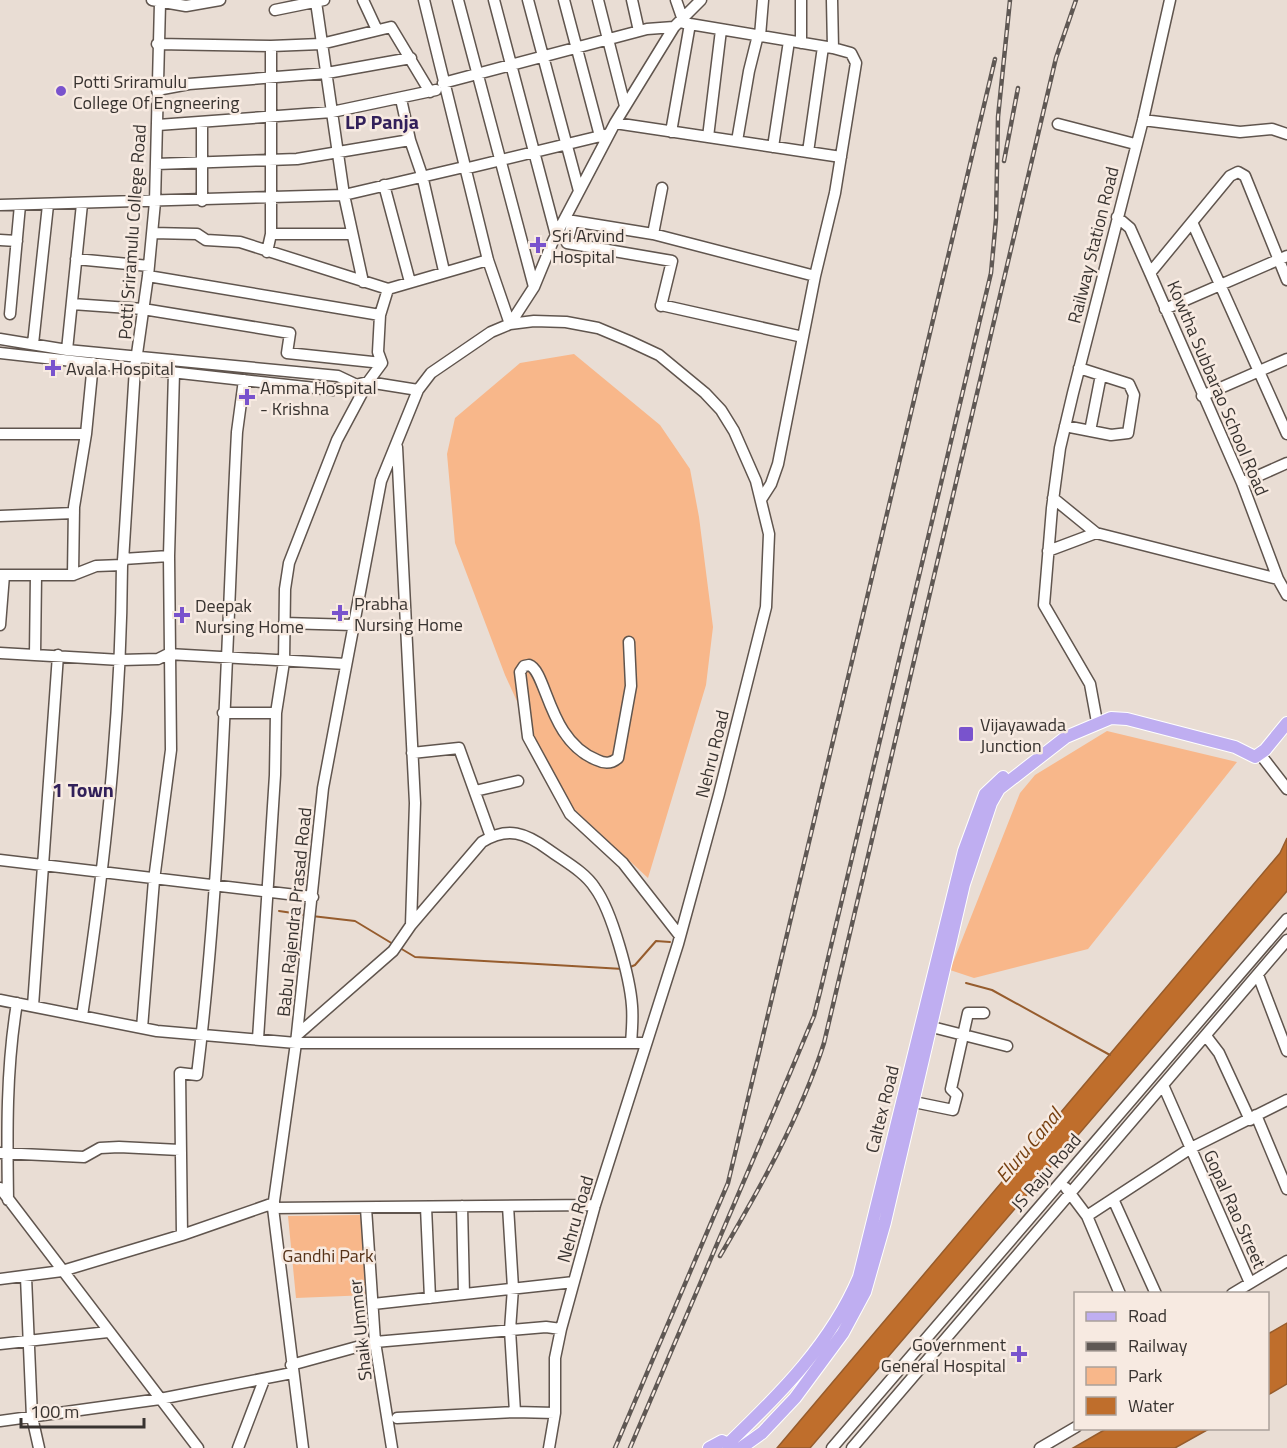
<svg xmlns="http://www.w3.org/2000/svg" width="1287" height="1448" font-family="'Titillium Web',sans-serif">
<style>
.green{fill:#f8b78a}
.water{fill:#bf6e2c;stroke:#965c2d;stroke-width:1.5}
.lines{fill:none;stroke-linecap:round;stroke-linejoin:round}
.stream{stroke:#965c2d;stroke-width:2}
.minor-casing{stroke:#60554e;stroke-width:13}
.major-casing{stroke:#fff;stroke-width:14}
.minor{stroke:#fff;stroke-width:10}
.major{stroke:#bfaef1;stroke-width:12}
.rail-casing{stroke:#5f5854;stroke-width:4.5}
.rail{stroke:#f7eae1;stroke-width:2;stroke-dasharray:7;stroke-linecap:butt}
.poi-dot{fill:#7953cd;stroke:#f7eae1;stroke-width:2}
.labels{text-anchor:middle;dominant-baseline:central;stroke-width:5;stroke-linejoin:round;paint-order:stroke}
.poi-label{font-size:18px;fill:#383330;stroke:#f7eae1;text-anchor:start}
.street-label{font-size:18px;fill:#383330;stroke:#f7eae1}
.park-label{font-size:18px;fill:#553218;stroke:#f7eae1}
.neighbourhood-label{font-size:20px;font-weight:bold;fill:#32205a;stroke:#f7eae1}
.water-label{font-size:20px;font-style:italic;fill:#763f0f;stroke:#f7eae1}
</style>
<rect width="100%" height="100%" fill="#e9ddd4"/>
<!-- green -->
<path class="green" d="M574 354 660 425 690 469 699 517 713 627 706 685 648 878 560 796 505 675 455 543 447 454 455 418 520 363Z
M1107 731 1237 762 1088 949 974 978 950 970 1020 793 1035 775Z
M361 1215 369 1295 296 1298 288 1216Z"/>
<!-- water -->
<path class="water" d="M1287 838V891L810 1448H777L1280 853Z
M1287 1323V1384L1268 1395V1334Z
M1106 1429V1428L1209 1429 1175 1448H1073Z"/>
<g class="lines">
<!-- stream -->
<path class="stream" d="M279 911 306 915
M312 916 355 921 393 944
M400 948 415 957 623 969
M628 968 635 965 656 941 670 942
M966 983 992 990 1110 1055"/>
<defs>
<path id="minor" d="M152 0 186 6 220 0
M363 0 377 30
M424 0 488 260 510 324
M458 0 534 287
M494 0 556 235
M528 0 579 191
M564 0 600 136
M598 0 625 106
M632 0 639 31
M676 0 684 23 833 48 851 53 856 63 835 193 815 276 778 464 771 484 762 498
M832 0 833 48
M316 2 344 195 363 282
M275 10 324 0
M760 36 763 0
M801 43V0
M157 44 271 46 321 44 391 27 430 92
M443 83 647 29 674 27
M157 90 189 84 327 73 411 58
M1143 120 1240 132 1272 129 1287 134
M202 123V201
M615 123 841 157
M1058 124 1135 144
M158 125 332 112 436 90
M671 132 690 24
M708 137 721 30
M410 140 422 175 444 271
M737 141 749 71 758 35
M773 147 789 41
M808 152 823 47
M156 164 297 159 410 140 401 99
M464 169 609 134
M384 185 410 282
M0 205 344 195 464 167
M1117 217 1130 228 1150 273 1242 483 1278 579
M1192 222 1287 434
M271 234H352
M653 234 815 276
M0 240 17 241
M267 252 271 234V46
M76 259 149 266
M1150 273 1230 176 1238 172 1245 176 1287 280
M148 276 380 315 388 289 240 242 206 240 197 234 152 233
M388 289 488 260
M72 304 143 309 290 333 287 353 382 363
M661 305 803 337
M661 306 672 261 567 243 573 221 653 234 662 188
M1165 309 1287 256
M10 314 20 205
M510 324 534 287 553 241 615 123 674 27 701 0
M0 339 67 350 338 376 357 385
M33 344 48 205
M67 350 82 204
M0 353 333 390 368 382 418 390
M1202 396 1287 359
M1065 426 1111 435 1128 433 1134 395 1129 384 1079 368
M1090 431 1101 375
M0 434H86
M397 447 415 803 411 925
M1242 483 1287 463
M1053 498 1096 533 1278 579 1287 595
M0 516 74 513
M1048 551 1096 533
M123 559 169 556 174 372
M0 575H73L96 566 122 565 123 561 135 368 148 276 155 202 160 3
M73 575 74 507 86 434 93 363
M284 623 354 625
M0 625 4 575
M629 642 631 686 618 758C611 764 605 764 597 760 548 741 547 671 529 665L524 666 520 672 528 737 570 814 623 863 680 936
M0 653 121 660 158 659 168 654 346 664
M35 655 36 575
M223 713H276
M1097 722 1090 684 1044 605 1052 508 1060 448 1073 393 1143 120 1170 0
M412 753 459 748 491 837
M1260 754 1287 789
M475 791 518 781
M0 860 313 897
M1258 975 1287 1051
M0 1000 157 1031 296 1043H645
M33 1006 58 655
M82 1016C105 864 121 719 122 565
M932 1027 1007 1046
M142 1028 154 880 171 750 169 556
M297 1035 393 951 411 925 482 842C508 826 526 833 549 850 564 861 585 872 595 888 612 911 630 978 632 1006 633 1018 632 1031 631 1043
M1206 1036 1219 1053 1250 1120
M258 1039 275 775 276 713 284 662 285 589 289 563 337 440 368 382 382 363 378 352 380 315
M1163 1085 1250 1283
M914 1102 953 1110 957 1095 951 1089 968 1013H984
M1256 1115 1287 1189
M0 1153 84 1157 100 1148 119 1147 180 1150
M0 1188 198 1448
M1066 1188 1087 1216 1120 1294
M1113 1199 1156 1294
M8 1200C7 1134 6 1069 17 1003
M462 1206 464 1294
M508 1206 513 1288 510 1330 515 1412
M426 1207 430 1298
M273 1208 595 1205
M366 1208 375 1342 392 1448
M1087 1216 1191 1148 1287 1100
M182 1235 274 1203
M26 1277 32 1417 39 1448
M0 1279 62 1271 182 1235 180 1073 197 1075C223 863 226 646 237 432L244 380
M1232 1294 1287 1261
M373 1304 574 1282
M0 1344 108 1332
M291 1365 375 1342 546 1327 561 1329
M397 1418 515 1412 555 1413
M0 1421 160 1399 292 1373
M238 1448 264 1380
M303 1448 273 1208 296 1043 323 788 381 481 418 390 431 373 491 332 510 324 534 321 566 322 598 328 629 341 659 355 705 393 721 410 734 431 756 481 769 534 766 607 719 794 678 944 595 1205 561 1329 555 1358V1413L549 1448
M832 1448 1287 919
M852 1448 1287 940
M1040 1448 1076 1427"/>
<path id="major" d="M730 1442C781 1393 831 1343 859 1277L964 851 985 794 1003 777
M709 1448 722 1441 734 1447
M741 1448 762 1433 795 1398 843 1333 865 1292 885 1222 964 884 991 803 999 789 1066 737 1111 718 1127 719 1235 747 1255 757 1265 750 1287 723"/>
</defs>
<!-- minor casing -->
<use href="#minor" class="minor-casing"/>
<!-- major casing -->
<use href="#major" class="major-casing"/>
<!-- minor -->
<use href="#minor" class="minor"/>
<!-- major -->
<use href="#major" class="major"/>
<defs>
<path id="rail" d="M1004 161 1018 88
M720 1256C760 1188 800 1118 824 1043L1056 58 1076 0
M615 1448 728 1183 995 59
M630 1448 790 1073 814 1016 821 988 991 273 996 219 998 117 1010 0"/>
</defs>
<!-- rail casing -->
<use href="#rail" class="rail-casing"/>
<!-- rail -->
<use href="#rail" class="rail"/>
</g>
<!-- markers -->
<g class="poi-dot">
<circle cx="61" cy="91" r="6"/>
<path d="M535 236h6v6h6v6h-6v6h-6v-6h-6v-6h6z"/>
<path d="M50 359h6v6h6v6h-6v6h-6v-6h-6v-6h6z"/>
<path d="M244 388h6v6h6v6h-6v6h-6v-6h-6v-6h6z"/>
<path d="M337 604h6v6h6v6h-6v6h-6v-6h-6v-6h6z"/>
<path d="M179 606h6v6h6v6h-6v6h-6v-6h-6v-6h6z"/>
<rect x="958" y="726" width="16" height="16" rx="3"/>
<path d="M1016 1345h6v6h6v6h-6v6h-6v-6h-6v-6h6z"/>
</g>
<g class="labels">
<!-- poi labels -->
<g class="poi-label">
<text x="73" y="81">Potti Sriramulu<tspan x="73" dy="21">College Of Engneering</tspan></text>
<text x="552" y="235">Sri Arvind<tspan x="552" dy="21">Hospital</tspan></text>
<text x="66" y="368">Avala Hospital</text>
<text x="260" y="387">Amma Hospital<tspan x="260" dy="21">- Krishna</tspan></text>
<text x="354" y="603">Prabha<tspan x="354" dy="21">Nursing Home</tspan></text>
<text x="195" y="605">Deepak<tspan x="195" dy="21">Nursing Home</tspan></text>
<text x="980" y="724">Vijayawada<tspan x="980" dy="21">Junction</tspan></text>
<text x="1006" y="1344" text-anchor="end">Government<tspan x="1006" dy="21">General Hospital</tspan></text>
</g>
<!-- street labels -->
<g class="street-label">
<text transform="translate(132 232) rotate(-86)">Potti Sriramulu College Road</text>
<text transform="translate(1093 245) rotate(-76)">Railway Station Road</text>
<text transform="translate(1218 388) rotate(67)">Kowtha Subbarao School Road</text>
<text transform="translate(712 754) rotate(-76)">Nehru Road</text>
<text transform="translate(294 912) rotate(-84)">Babu Rajendra Prasad Road</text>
<text transform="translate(882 1109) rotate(-76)">Caltex Road</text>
<text transform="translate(1046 1172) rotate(-49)">JS Raju Road</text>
<text transform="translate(1235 1209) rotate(66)">Gopal Rao Street</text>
<text transform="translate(575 1219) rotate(-74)">Nehru Road</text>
<text transform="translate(360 1330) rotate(-96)">Shaik Ummer</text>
</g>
<!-- park labels -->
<g class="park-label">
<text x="328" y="1255">Gandhi Park</text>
</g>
<!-- neighbourhood labels -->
<g class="neighbourhood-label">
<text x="382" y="121">LP Panja</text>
<text x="83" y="789">1 Town</text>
</g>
<!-- water labels -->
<g class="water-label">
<text transform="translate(1028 1145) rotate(-50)">Eluru Canal</text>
</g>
</g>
<!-- legend -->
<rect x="1074" y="1292" width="195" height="138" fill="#f7eae1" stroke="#aba19a" stroke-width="1.5"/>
<rect x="1086" y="1312" width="30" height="9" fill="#bfaef1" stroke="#aba19a" stroke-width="1.5"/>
<text x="1128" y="1322" font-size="18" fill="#383330">Road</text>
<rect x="1086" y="1342" width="30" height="9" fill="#5f5854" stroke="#aba19a" stroke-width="1.5"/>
<text x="1128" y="1352" font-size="18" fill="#383330">Railway</text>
<rect x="1086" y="1367" width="30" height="18" fill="#f8b78a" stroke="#aba19a" stroke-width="1.5"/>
<text x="1128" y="1382" font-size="18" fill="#383330">Park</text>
<rect x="1086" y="1397" width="30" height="18" fill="#bf6e2c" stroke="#aba19a" stroke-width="1.5"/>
<text x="1128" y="1412" font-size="18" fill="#383330">Water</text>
<!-- scale -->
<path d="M21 1418v9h123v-9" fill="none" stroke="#383330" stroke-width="3"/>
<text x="30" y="1418" font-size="18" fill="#383330" stroke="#f7eae1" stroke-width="4.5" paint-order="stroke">100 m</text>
</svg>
